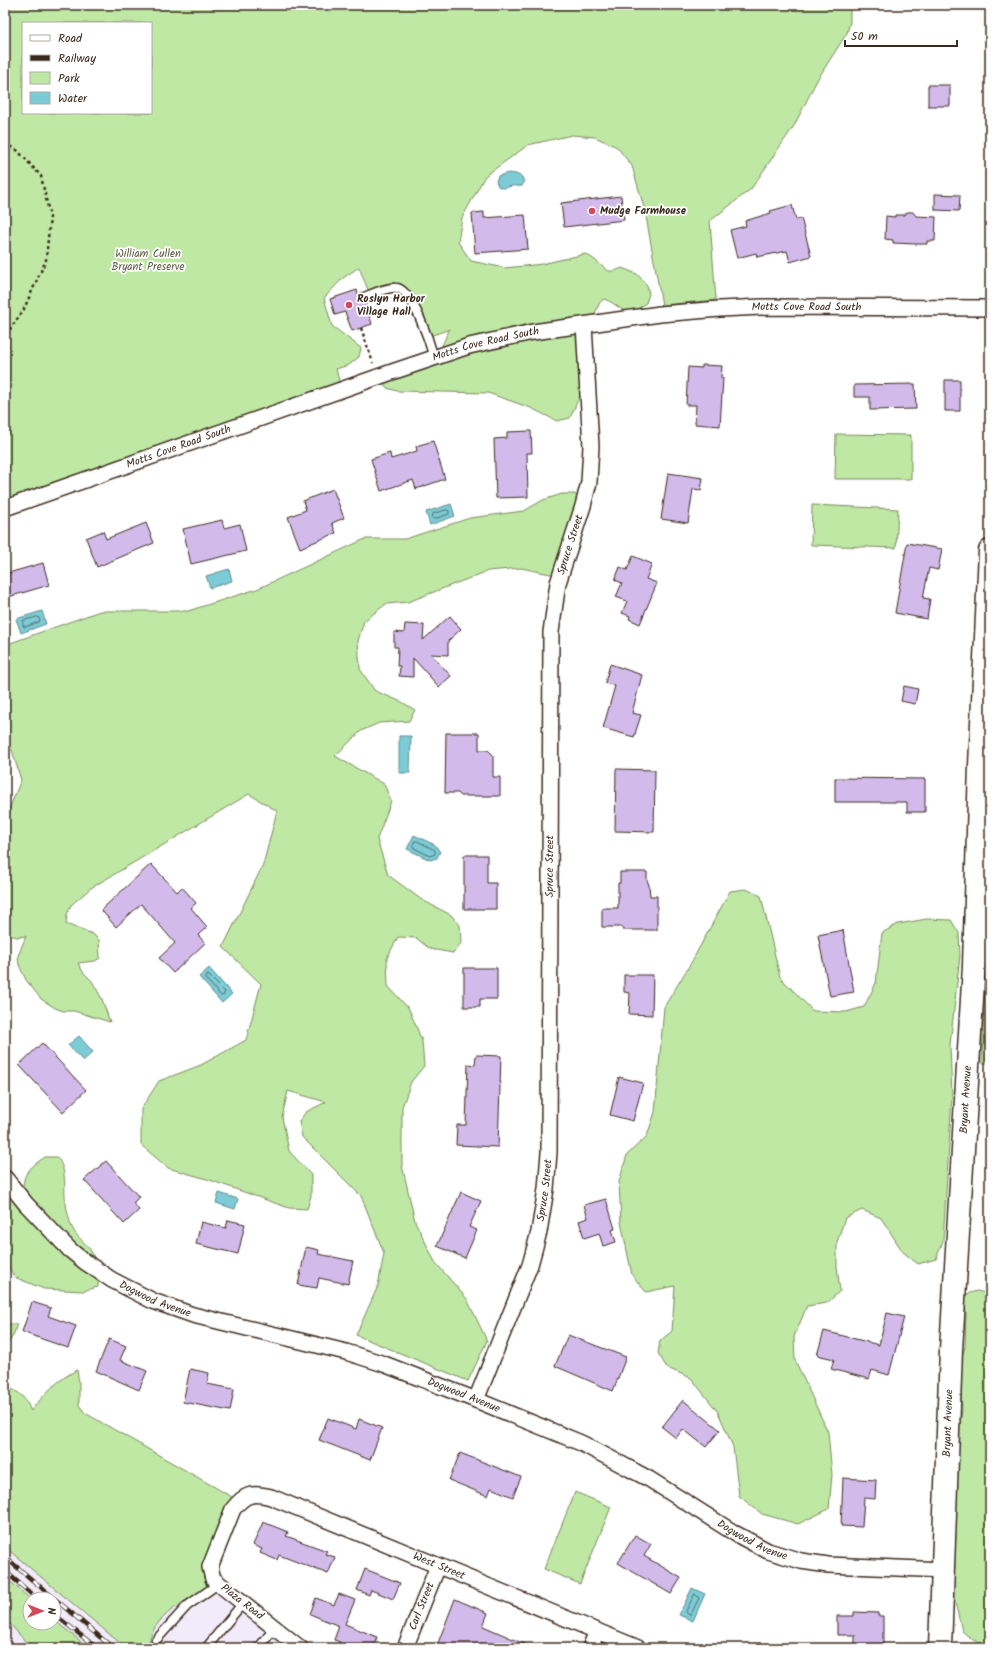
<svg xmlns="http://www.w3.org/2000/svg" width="995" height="1653" font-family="Kalam,sans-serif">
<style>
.built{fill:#f2ebf9}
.green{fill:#bfe8a4;stroke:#7d8961;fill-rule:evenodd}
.water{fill:#7bcbd6;stroke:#618b8c}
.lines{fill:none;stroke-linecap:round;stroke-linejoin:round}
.shore{stroke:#556a68;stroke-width:1}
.building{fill:#d2bbeb;stroke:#3b2a1e}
.lane-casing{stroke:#3b2a1e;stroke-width:11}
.street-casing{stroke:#3b2a1e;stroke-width:18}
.secondary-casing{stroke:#3b2a1e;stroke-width:25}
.path{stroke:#3b2a1e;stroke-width:2.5;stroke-dasharray:3 3;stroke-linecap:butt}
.lane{stroke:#fff;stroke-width:8}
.street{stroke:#fff;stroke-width:15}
.secondary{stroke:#fff;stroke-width:22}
.rail-casing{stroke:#3b2a1e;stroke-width:4.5}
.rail{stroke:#fff;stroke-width:3;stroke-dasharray:9;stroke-linecap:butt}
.poi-dot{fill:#d1495b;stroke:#fff;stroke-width:1.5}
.labels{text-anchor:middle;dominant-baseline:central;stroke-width:3.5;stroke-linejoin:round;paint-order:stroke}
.poi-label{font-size:11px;font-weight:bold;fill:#3b2a1e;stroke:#fff;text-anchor:start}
.park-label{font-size:11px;fill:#5c5a40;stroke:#fff}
.street-label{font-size:11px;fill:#3b2a1e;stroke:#fff}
</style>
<rect width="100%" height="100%" fill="#fff"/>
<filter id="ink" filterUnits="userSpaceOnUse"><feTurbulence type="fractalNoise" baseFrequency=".025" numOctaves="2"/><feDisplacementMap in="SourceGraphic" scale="8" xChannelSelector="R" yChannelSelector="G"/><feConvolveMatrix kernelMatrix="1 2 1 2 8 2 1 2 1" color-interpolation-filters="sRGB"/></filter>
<g filter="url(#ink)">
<!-- built -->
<path class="built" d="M5 1547 113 1637 213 1579 300 1648H89L54 1620V1599H30L5 1577Z
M5 1618 31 1648H5Z"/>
<!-- green -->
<path class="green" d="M5 5H850V22L847 33 817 80 794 126 751 189 710 221 716 300 662 305 645 211 632 166 617 147 595 137 572 135 528 145 485 176 462 218 458 242 471 261 505 268 542 264 585 254C589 256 593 258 596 261 607 269 607 275 622 268L637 274 647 285 649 294 646 303 632 313C620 311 616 303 604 299L600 302 587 331 581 393 570 418 557 421 531 408 488 393 397 391 387 388 384 384 386 378C396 374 429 363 435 356 443 348 444 338 450 329L427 337 401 290 370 295 359 267 343 278 324 298 332 326 361 348 359 357 349 365 336 369 339 380 336 388 5 508ZM23 23H151V113H23Z
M836 434 911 435V479H835Z
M562 494H575L583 506 560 576 521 568 488 571 408 602 386 604 364 621 358 641 360 669 375 691 402 702 415 710 409 721 379 723 361 731 335 756 384 784 391 801 377 839 388 875 422 900 451 915 460 925 461 943 453 953 430 949 416 938 398 937 387 958 388 986 409 1009 422 1041 424 1066 411 1082 402 1107V1165L415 1221 435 1262 467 1299 487 1341 468 1381 356 1335 378 1286 384 1253 361 1196 302 1137 299 1121 306 1112 326 1102 288 1091 282 1117 289 1151 311 1175V1196L307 1209 289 1208 207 1179 168 1168 141 1145V1109L159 1081 201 1065 246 1040 261 984 223 947 263 865 277 811 249 794 91 888 71 905 67 914 66 924 93 934 99 940 100 958 95 961 78 963 83 972 92 981 102 999 110 1022 74 1011H63L55 1008 41 999 26 980 19 965 18 956 26 936 17 937 5 934V819L21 780 12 750 5 749V645L100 611H188L257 589 365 539H405L470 518 524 511 543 500Z
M812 505 898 509 896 548 811 545Z
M990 814V1063H982Z
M746 889 761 896 780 977 813 1011 846 1012 864 1007 876 983 882 933 898 924 927 919 951 920 959 933 960 956 950 1045 952 1097 943 1241 936 1259 918 1264 903 1252 881 1218 862 1210 845 1218 837 1242V1266L840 1291 827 1303 807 1306 794 1337 795 1360 828 1432 832 1475 829 1509 798 1524 762 1514 739 1496 733 1447 718 1412 691 1378 667 1368 658 1353 660 1341 672 1331 675 1286 646 1292 632 1275 621 1222 619 1182 627 1155 647 1136 655 1112 664 1007 691 963 730 891Z
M45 1157H57C68 1171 63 1188 66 1204 67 1211 69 1219 71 1225 75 1237 85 1241 91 1251 98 1262 98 1275 98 1287L83 1291 44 1289 14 1277 5 1259V1187L10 1193 16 1204 29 1215C22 1185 16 1176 45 1157Z
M977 1291 990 1294V1647L973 1640 962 1631 953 1594 952 1476 962 1410 959 1365 965 1347 966 1312 963 1295Z
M5 1324H17L13 1336 6 1346 5 1357Z
M77 1370 79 1383V1405L85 1413 239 1501 210 1567 214 1583C192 1598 147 1617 149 1648H126L5 1547V1388C19 1389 26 1399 31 1411 44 1394 57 1380 77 1370Z
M575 1492 611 1507 580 1584 544 1569Z
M5 1577 30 1599V1623H54V1620L89 1648H31L5 1618Z"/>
<!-- water -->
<path class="water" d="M508 173 516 174 522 177 524 182 522 186C518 187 516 185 512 186 506 187 505 190 498 186L496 181 498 176Z
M451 504 455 516 430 525 426 512Z
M229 569 232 581 210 588 206 576Z
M42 611 46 624 21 633 16 619Z
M399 736H411L410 773H399Z
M414 835 435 845 440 852 437 858 430 860 407 849Z
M209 968 232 994 222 1003 199 977Z
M79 1036 93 1052 83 1061 68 1045Z
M219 1193 238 1199 235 1209 216 1203Z
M692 1588 705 1594 693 1621 679 1615Z"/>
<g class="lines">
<!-- shore -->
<path class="shore" d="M447 510 449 511V514L434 519 432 518 433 514Z
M38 617 40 620 39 622 25 627 23 626V621Z
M415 841H417L435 850V854L430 856 414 848 413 846Z
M208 975 225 992 223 996H221L206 979Z
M695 1594 699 1598 691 1614 689 1615 686 1612Z"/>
</g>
<!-- building -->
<path class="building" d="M928 85H950V106H928Z
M935 194 960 195 959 211 935 210Z
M621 196 624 220 564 227 561 203Z
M792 205 796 220 801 218 811 256 790 262 787 251 757 257 756 253 737 258 730 230 746 226 745 221 771 213 770 211Z
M484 212V218L525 215 528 249 475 253 472 213Z
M907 212H913L916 216 936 217 935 241H927V244H916L893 243V240L885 239 886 216 895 217V215H905Z
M357 290 358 295 359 294V299L365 302 372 324 352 331 345 312 335 315 330 299Z
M702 365 722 366 721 378H723L720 426 695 424 696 405H686L688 367 702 368Z
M945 380H960V411H945Z
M915 384 916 409 870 410V397H854V385Z
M531 431 532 453H527L528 497 496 498 494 439 507 438V432Z
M433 441 445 479 416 489 413 480 381 491 371 459 390 453 391 459 417 451 416 446Z
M668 473 703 478 701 490 693 489 688 523 661 519Z
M333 489 344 518 332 523 336 533 300 548 288 517 306 510 303 501Z
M222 520 224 528 240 524 246 551 191 564 183 529Z
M146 523 154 543 97 567 86 538 103 531 106 539Z
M907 543 942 549 938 570 929 568 923 598 930 599 927 619 895 613Z
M633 556 652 564 646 579 657 583 640 624 629 619 630 616 622 613 627 601 616 597 622 583 615 580 620 567 627 570Z
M43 563 49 585 5 598V574Z
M450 616 461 629 448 641V655L431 654 451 676 439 687 413 658V677L399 676 400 666H397L398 647H394V632L404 633 405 624 424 625 423 640Z
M610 664 642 675 632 713 641 715 634 737 603 728 615 686 605 683Z
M904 686 918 689 915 704 901 701Z
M446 733H479V750H488L493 755V777H500V796H461L458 793H445Z
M616 769 655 770 654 832 615 831Z
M835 778 925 779V812H907V802H835Z
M464 855H487V883H496V909H464Z
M151 864 177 892 182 887 196 903 191 908 207 927 198 935 205 943 173 973 159 958 175 943 141 904 116 927 101 910Z
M620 872H647V880L649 885 650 896H657V930H623V927H602V908H618V883H620Z
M843 930 854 992 830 996 818 935Z
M464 968H497V999H480V1007H464Z
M624 975H653L652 1015 629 1014 630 993 624 992Z
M42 1043 86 1090 63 1112 19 1065Z
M476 1055 501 1056 498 1147 456 1145 457 1125H466L468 1064 475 1065Z
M619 1077 643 1083 633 1121 610 1115Z
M106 1161 139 1197 133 1203 139 1210 124 1224 84 1180Z
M461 1192 481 1201 469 1227 477 1230 465 1258 437 1246Z
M606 1199 615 1229 612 1230 616 1242 603 1246 599 1233 584 1238 579 1221 588 1218 584 1205Z
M228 1220 245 1224 238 1254 196 1244 201 1222 226 1228Z
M306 1247 319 1250 318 1254 353 1261 348 1284 319 1278 317 1288 298 1285Z
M32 1302 51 1308 48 1316 76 1326 68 1348 22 1332Z
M887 1313 904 1317 889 1375 872 1370 869 1379 831 1369 834 1359 817 1355 824 1331 879 1345Z
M568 1335 626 1357 613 1391 555 1366Z
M109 1339 126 1346 120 1360 147 1371 139 1390 96 1371Z
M190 1369 209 1373 207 1384 234 1389 230 1411 183 1402Z
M683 1400 720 1430 706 1447 683 1429 676 1438 662 1427Z
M328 1418 356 1429 359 1419 382 1428 370 1460 319 1440Z
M460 1453 521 1477 513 1497 491 1488 488 1496 449 1480Z
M843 1478 876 1480 875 1499 864 1498 862 1527 841 1526Z
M263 1522 288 1532 286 1536 327 1551 325 1554 335 1557 328 1574 279 1555 277 1560 260 1553 262 1549 253 1545Z
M635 1535 651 1544 644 1556 681 1578 671 1594 618 1563Z
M365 1569 400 1583 393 1599 371 1590 369 1595 357 1590Z
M339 1594 355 1600 345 1624 377 1637 373 1648H350L339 1644 340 1642 334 1640 339 1626 310 1614 316 1598 334 1605Z
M455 1599 488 1613 483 1626 534 1648H436Z
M854 1612 878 1613V1616H883V1648H855V1635H837V1616H854Z"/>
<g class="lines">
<defs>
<path id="lane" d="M364 297C372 294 389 286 397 288 413 291 430 343 434 358
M156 1640 187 1606 218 1584
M206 1648 243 1603
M258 1648 275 1628"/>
<g id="street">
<path id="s1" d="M5 508 392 372 469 346 533 332 660 314 720 309 762 307 990 308"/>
<path id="s2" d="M5 1178 26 1204 70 1250 85 1262 112 1280 153 1301 193 1315 346 1352 384 1364 476 1400 581 1443 619 1463 649 1479 736 1534 768 1551 801 1561 828 1565 944 1570"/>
<path id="s3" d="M476 1400 530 1265 539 1232 546 1189 549 1153 551 632 558 583 583 506 589 482 591 446 584 325"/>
<path id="s4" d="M300 1648 213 1579 210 1567 233 1509C245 1494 252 1492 271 1497L638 1648"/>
<path id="s5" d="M405 1648 438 1566"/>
<path d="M590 1648 597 1631"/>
</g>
<g id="secondary">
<path id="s6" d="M940 1648 951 1350 974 966 980 765 990 551"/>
</g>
</defs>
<!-- lane casing -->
<use href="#lane" class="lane-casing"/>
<!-- street casing -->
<use href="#street" class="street-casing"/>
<!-- secondary casing -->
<use href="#secondary" class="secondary-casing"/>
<!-- path -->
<path class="path" d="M5 144 17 150 41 176 50 217 46 260 23 311 5 336
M361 328 373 363"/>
<!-- lane -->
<use href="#lane" class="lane"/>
<!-- street -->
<use href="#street" class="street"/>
<!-- secondary -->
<use href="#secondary" class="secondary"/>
<defs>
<path id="rail" d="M5 1557 113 1648
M5 1571 37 1599
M54 1614 97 1648"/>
</defs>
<!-- rail casing -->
<use href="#rail" class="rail-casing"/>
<!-- rail -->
<use href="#rail" class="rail"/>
</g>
</g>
<!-- markers -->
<g class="poi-dot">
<circle cx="592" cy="211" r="4"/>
<circle cx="349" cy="305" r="4"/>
</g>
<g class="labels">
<!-- poi labels -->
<g class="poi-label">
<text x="600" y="211">Mudge Farmhouse</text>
<text x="357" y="299">Roslyn Harbor<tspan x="357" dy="13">Village Hall</tspan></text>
</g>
<!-- park labels -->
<g class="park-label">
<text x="148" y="254">William Cullen<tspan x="148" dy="13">Bryant Preserve</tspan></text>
</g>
<!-- street labels -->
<g class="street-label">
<text stroke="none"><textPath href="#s1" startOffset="832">Motts Cove Road South</textPath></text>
<text stroke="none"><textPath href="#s1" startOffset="508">Motts Cove Road South</textPath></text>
<text stroke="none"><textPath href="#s1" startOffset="184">Motts Cove Road South</textPath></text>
<text stroke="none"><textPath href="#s3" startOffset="870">Spruce Street</textPath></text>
<text stroke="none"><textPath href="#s3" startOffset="546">Spruce Street</textPath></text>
<text stroke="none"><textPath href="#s6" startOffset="549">Bryant Avenue</textPath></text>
<text stroke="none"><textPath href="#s3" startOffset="222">Spruce Street</textPath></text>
<text stroke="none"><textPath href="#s2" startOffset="196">Dogwood Avenue</textPath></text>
<text stroke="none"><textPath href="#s2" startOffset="520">Dogwood Avenue</textPath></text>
<text stroke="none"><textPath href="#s6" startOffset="225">Bryant Avenue</textPath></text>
<text stroke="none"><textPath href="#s2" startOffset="844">Dogwood Avenue</textPath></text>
<text stroke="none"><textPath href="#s4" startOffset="411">West Street</textPath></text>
<text transform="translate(242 1602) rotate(38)">Plaza Road</text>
<text stroke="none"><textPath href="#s5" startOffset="45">Carl Street</textPath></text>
</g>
</g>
<!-- margin -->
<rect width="995" height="1653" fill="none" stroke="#fff" stroke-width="20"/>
<rect x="10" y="10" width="975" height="1633" fill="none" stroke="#3b2a1e" stroke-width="1.5" filter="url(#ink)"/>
<!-- legend -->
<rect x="22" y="22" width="130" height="92" fill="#ffffff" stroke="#b1aaa5"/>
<rect x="30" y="35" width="20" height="6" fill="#ffffff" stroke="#b1aaa5"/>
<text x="58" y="42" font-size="12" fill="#3b2a1e">Road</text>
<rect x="30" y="55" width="20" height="6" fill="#3b2a1e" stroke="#b1aaa5"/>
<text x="58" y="62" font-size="12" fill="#3b2a1e">Railway</text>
<rect x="30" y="72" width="20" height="12" fill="#bfe8a4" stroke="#b1aaa5"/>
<text x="58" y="82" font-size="12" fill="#3b2a1e">Park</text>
<rect x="30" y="92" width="20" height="12" fill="#7bcbd6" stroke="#b1aaa5"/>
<text x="58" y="102" font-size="12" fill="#3b2a1e">Water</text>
<!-- north arrow -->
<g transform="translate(42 1611) rotate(90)"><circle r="19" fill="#ffffff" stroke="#b1aaa5"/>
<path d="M0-3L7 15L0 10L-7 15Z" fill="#d1495b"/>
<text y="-6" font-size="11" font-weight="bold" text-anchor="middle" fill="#3b2a1e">N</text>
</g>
<!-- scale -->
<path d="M845 40v6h112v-6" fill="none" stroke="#3b2a1e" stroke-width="2"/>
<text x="851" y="40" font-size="12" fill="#3b2a1e" stroke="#ffffff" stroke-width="3" paint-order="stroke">50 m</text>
</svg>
